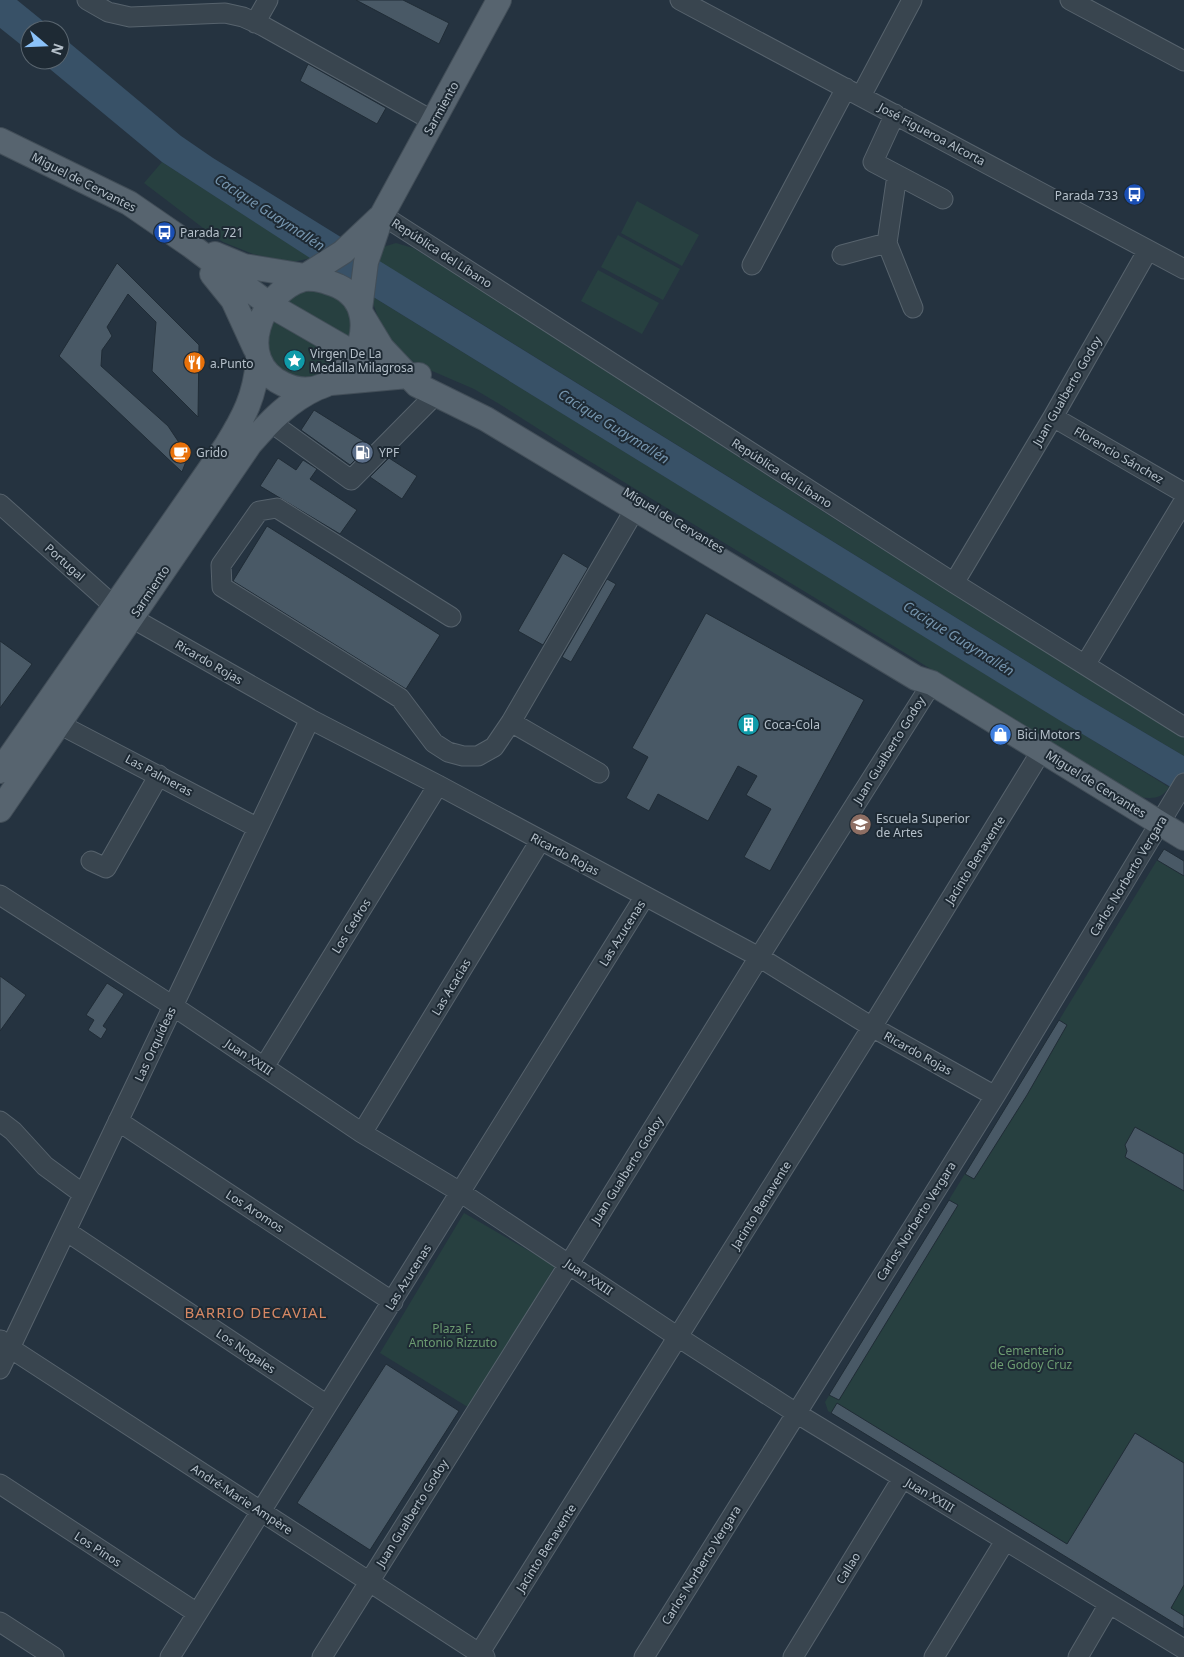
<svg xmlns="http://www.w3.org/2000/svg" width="1184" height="1657" font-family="'Noto Sans',sans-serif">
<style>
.green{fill:#274040}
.water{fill:#385167}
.building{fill:#495966;stroke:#202c36}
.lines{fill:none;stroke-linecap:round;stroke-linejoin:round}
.minor-casing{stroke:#57636d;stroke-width:21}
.major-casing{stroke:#424e58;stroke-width:26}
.minor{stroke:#39454f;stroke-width:19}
.major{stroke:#57646f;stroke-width:24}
.labels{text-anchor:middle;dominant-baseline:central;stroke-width:4;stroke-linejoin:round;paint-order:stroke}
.street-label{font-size:12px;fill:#b5c0ca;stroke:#1e2a34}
.poi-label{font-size:12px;fill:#b5c0ca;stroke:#1e2a34;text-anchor:start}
.park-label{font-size:12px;fill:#6c9b71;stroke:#1e2a34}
.water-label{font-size:14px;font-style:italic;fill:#7594ad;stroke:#1e2a34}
.quarter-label{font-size:15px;letter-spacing:1px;fill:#d68864;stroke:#1e2a34}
</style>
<rect width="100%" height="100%" fill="#253340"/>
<!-- green -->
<path class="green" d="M162 162 311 258 293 262 253 254 223 242 211 234 144 183Z
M637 201 699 235 682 266 621 233Z
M618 235 680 269 663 300 601 267Z
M396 243 413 248 443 266 861 536 1155 718 1184 738V756L1081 695 435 295 374 259 383 247Z
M598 270 659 303 642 334 581 301Z
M314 288 330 290 352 312 351 343 283 303 294 294Z
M370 295 1167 786 1169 787C1162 799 1152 799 1139 797L812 596 581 456 501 405 474 389 416 364 401 351 392 341 378 317Z
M272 317 344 357 335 369 302 383 266 358Z
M1164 849 1184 861V1629L828 1411 825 1402Z
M464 1213 555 1266 471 1409 380 1353Z"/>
<!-- water -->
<path class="water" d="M0 0H17L54 30H30V52L0 28Z
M60 35 181 136 213 158 1081 695 1184 756V795L1059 720 310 258 162 162 39 60H60Z"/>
<!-- building -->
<path class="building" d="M356 0H403L449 23 439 44Z
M308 64 386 108 377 124 300 81Z
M117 263 199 345 198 417 152 371 156 322 128 294 107 327 112 336 102 350 101 366 168 426 188 456 182 472 59 356Z
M314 410 370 445 350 465 301 430Z
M278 458 296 470 303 460 317 469 310 479 357 510 340 534 260 486Z
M389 458 417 476 402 499 370 477Z
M267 526 440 635 406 689 233 581Z
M563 553 588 568 543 645 518 631Z
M607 579 616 584 571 662 562 657Z
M706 613 864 700 770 871 744 857 771 809 746 795 757 776 738 766 708 821 658 794 649 811 626 798 648 757 632 748Z
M0 641 32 664 0 708Z
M1164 849 1184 861V876L1157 860Z
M0 976 26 995 0 1031Z
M107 983 124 994 103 1026 107 1029 101 1039 88 1030 94 1020 86 1015Z
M1059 1020 1067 1025 1027 1095 974 1179 965 1174Z
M1135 1127 1184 1154V1191L1125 1157 1127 1151 1125 1145Z
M949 1200 958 1205 839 1400 829 1395Z
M386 1364 459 1411 370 1550 297 1503Z
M837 1403 1067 1544 1135 1433 1184 1463V1585L1171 1608 1184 1616V1629L831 1413Z"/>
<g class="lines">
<defs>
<path id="minor" d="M87 0 108 12 130 17 225 13 243 17 263 26 433 121
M680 0 1184 269
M1070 0 1184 61
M255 23 268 0
M861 96 912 0
M895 114 873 162 943 199
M897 175 887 243 913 308
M382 215 954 583 1184 727
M842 255 887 243
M752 265 846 88
M1053 417 1184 493
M269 421 351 480 436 394
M0 504 114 606 132 618 310 719 438 785 759 957 872 1027 995 1096
M954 583 1053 417 1148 250
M451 617 277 508 259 511 221 565 222 587 400 698 434 743 448 752 463 756H478L494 747 511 722 635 509
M1085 665 1184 501
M511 722 599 773
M59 724 258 828
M91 861 106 868 159 775
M0 895 173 1006 362 1133 460 1192 678 1337 796 1413 1184 1649
M264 1067 438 785
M0 1121 13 1131 45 1166 83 1194
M118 1121 393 1302
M362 1133 540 841
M66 1231 327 1405
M1 1340 10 1348 485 1657
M0 1369 310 719
M0 1484 197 1613
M0 1622 54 1657
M170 1657 645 896
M322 1657 569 1264 759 957 932 683
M477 1657 872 1027 1042 750
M644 1657 995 1096 1184 783
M793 1657 902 1479
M934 1657 1005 1541
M1078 1657 1109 1604"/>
<path id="major" d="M0 140 129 203 190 245 270 305 348 350 402 373
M215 254 244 266 311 277
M212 274 233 300 255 348
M304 279C317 278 326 281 338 286 395 312 343 414 283 384 233 360 261 291 304 279Z
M299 280 343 252 379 218
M360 309 366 262 382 215 499 0
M362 315 382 348 417 385 486 419 916 678 932 683 1184 838
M331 383 419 375
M0 771 226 446C244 417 255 396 258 361
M0 810 250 444C270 421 289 401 317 388"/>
</defs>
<!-- minor casing -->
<use href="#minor" class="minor-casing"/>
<!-- major casing -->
<use href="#major" class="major-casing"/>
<!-- minor -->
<use href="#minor" class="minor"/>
<!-- major -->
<use href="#major" class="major"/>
</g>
<!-- icons -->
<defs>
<symbol id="bus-disc" viewBox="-11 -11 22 22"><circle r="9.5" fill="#1a4fb4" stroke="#1e2a34"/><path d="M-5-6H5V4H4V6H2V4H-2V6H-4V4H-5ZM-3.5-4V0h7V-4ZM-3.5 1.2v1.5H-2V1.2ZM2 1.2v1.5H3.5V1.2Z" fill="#fff"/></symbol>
<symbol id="sight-disc" viewBox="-11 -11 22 22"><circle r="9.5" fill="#0f9aa8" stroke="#1e2a34"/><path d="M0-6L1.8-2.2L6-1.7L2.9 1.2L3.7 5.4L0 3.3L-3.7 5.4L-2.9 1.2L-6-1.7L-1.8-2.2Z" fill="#fff"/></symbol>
<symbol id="restaurant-disc" viewBox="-11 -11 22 22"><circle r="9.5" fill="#e8710a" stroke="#1e2a34"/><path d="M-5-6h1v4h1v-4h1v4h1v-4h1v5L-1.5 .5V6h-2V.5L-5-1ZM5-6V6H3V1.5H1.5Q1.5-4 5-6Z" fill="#fff"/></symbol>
<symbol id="cafe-disc" viewBox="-11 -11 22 22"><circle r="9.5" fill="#e8710a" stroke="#1e2a34"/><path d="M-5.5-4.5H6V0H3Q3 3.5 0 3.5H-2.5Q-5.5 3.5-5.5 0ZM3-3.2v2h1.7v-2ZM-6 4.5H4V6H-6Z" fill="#fff"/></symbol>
<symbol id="fuel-disc" viewBox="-11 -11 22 22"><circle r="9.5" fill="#5c6f8a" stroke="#1e2a34"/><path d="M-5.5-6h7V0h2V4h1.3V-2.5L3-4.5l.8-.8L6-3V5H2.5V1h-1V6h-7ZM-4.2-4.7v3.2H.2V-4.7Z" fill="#fff"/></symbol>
<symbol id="building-disc" viewBox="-11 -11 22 22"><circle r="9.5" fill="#0f9aa8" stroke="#1e2a34"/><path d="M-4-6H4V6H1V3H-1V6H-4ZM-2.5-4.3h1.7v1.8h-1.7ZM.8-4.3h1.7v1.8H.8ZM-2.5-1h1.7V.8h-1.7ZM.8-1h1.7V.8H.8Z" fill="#fff"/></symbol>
<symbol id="shop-disc" viewBox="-11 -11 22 22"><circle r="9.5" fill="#3f7fe0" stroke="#1e2a34"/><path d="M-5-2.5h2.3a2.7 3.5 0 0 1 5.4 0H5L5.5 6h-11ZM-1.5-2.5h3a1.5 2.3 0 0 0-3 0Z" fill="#fff"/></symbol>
<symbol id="school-disc" viewBox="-11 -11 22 22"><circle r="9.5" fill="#8d6e63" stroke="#1e2a34"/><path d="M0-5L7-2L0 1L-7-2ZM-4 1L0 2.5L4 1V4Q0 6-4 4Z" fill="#fff"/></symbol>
</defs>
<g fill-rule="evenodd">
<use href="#bus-disc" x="1122" y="182" width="25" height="25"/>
<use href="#bus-disc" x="152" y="220" width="25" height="25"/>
<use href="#sight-disc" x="282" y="348" width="25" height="25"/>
<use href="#restaurant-disc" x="182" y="350" width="25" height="25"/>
<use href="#cafe-disc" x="168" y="440" width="25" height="25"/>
<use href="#fuel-disc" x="350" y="440" width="25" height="25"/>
<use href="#building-disc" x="736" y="712" width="25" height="25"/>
<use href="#shop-disc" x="988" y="722" width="25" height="25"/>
<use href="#school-disc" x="848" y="812" width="25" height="25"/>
</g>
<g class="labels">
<!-- street labels -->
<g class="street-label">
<text transform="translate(441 108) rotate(-61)">Sarmiento</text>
<text transform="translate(932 134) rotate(28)">José Figueroa Alcorta</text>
<text transform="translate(84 182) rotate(27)">Miguel de Cervantes</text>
<text transform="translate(442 253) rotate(33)">República del Líbano</text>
<text transform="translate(1067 391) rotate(-60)">Juan Gualberto Godoy</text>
<text transform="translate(1119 455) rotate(30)">Florencio Sánchez</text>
<text transform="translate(782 473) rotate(33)">República del Líbano</text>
<text transform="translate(674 520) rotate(31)">Miguel de Cervantes</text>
<text transform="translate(65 562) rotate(42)">Portugal</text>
<text transform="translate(150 591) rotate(-56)">Sarmiento</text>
<text transform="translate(209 662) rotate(30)">Ricardo Rojas</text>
<text transform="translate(889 750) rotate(-58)">Juan Gualberto Godoy</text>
<text transform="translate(159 775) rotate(28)">Las Palmeras</text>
<text transform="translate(1096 784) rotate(32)">Miguel de Cervantes</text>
<text transform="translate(565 854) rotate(28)">Ricardo Rojas</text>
<text transform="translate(975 860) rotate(-58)">Jacinto Benavente</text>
<text transform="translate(1128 876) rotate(-59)">Carlos Norberto Vergara</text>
<text transform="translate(351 926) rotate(-58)">Los Cedros</text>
<text transform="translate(622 933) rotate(-58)">Las Azucenas</text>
<text transform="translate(451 987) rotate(-59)">Las Acacias</text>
<text transform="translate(155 1044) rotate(-65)">Las Orquídeas</text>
<text transform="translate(918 1053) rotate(29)">Ricardo Rojas</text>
<text transform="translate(249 1057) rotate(34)">Juan XXIII</text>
<text transform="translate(627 1170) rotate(-58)">Juan Gualberto Godoy</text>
<text transform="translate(761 1205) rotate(-58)">Jacinto Benavente</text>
<text transform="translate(255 1211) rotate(33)">Los Aromos</text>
<text transform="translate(916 1221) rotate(-58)">Carlos Norberto Vergara</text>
<text transform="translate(408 1277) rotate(-58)">Las Azucenas</text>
<text transform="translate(589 1277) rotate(34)">Juan XXIII</text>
<text transform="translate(246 1351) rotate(34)">Los Nogales</text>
<text transform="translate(930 1495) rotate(31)">Juan XXIII</text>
<text transform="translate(242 1499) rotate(33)">André-Marie Ampère</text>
<text transform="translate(412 1513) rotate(-58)">Juan Gualberto Godoy</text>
<text transform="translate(546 1548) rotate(-58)">Jacinto Benavente</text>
<text transform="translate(98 1549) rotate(33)">Los Pinos</text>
<text transform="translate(701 1565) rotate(-58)">Carlos Norberto Vergara</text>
<text transform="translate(848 1568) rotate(-58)">Callao</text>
</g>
<!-- poi labels -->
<g class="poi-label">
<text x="1118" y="195" text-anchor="end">Parada 733</text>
<text x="180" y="232">Parada 721</text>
<text x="310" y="353">Virgen De La<tspan x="310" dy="14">Medalla Milagrosa</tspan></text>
<text x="210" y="363">a.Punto</text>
<text x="196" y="452">Grido</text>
<text x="379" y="452">YPF</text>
<text x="764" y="724">Coca-Cola</text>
<text x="1017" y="734">Bici Motors</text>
<text x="876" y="818">Escuela Superior<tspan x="876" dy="14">de Artes</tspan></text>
</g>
<!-- park labels -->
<g class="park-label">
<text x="453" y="1328">Plaza F.<tspan x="453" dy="14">Antonio Rizzuto</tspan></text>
<text x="1031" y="1350">Cementerio<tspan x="1031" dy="14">de Godoy Cruz</tspan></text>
</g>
<!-- water labels -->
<g class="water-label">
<text transform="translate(270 212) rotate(33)">Cacique Guaymallén</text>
<text transform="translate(614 426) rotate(32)">Cacique Guaymallén</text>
<text transform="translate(959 638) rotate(32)">Cacique Guaymallén</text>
</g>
<!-- quarter labels -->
<g class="quarter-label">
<text x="256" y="1312">BARRIO DECAVIAL</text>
</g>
</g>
<!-- north arrow -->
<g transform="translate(45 45) rotate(109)"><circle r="24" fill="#1e2a34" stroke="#5a6670"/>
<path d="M0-4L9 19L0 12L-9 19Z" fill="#8bc2f9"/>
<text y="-8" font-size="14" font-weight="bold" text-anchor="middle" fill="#b5c0ca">N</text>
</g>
</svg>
